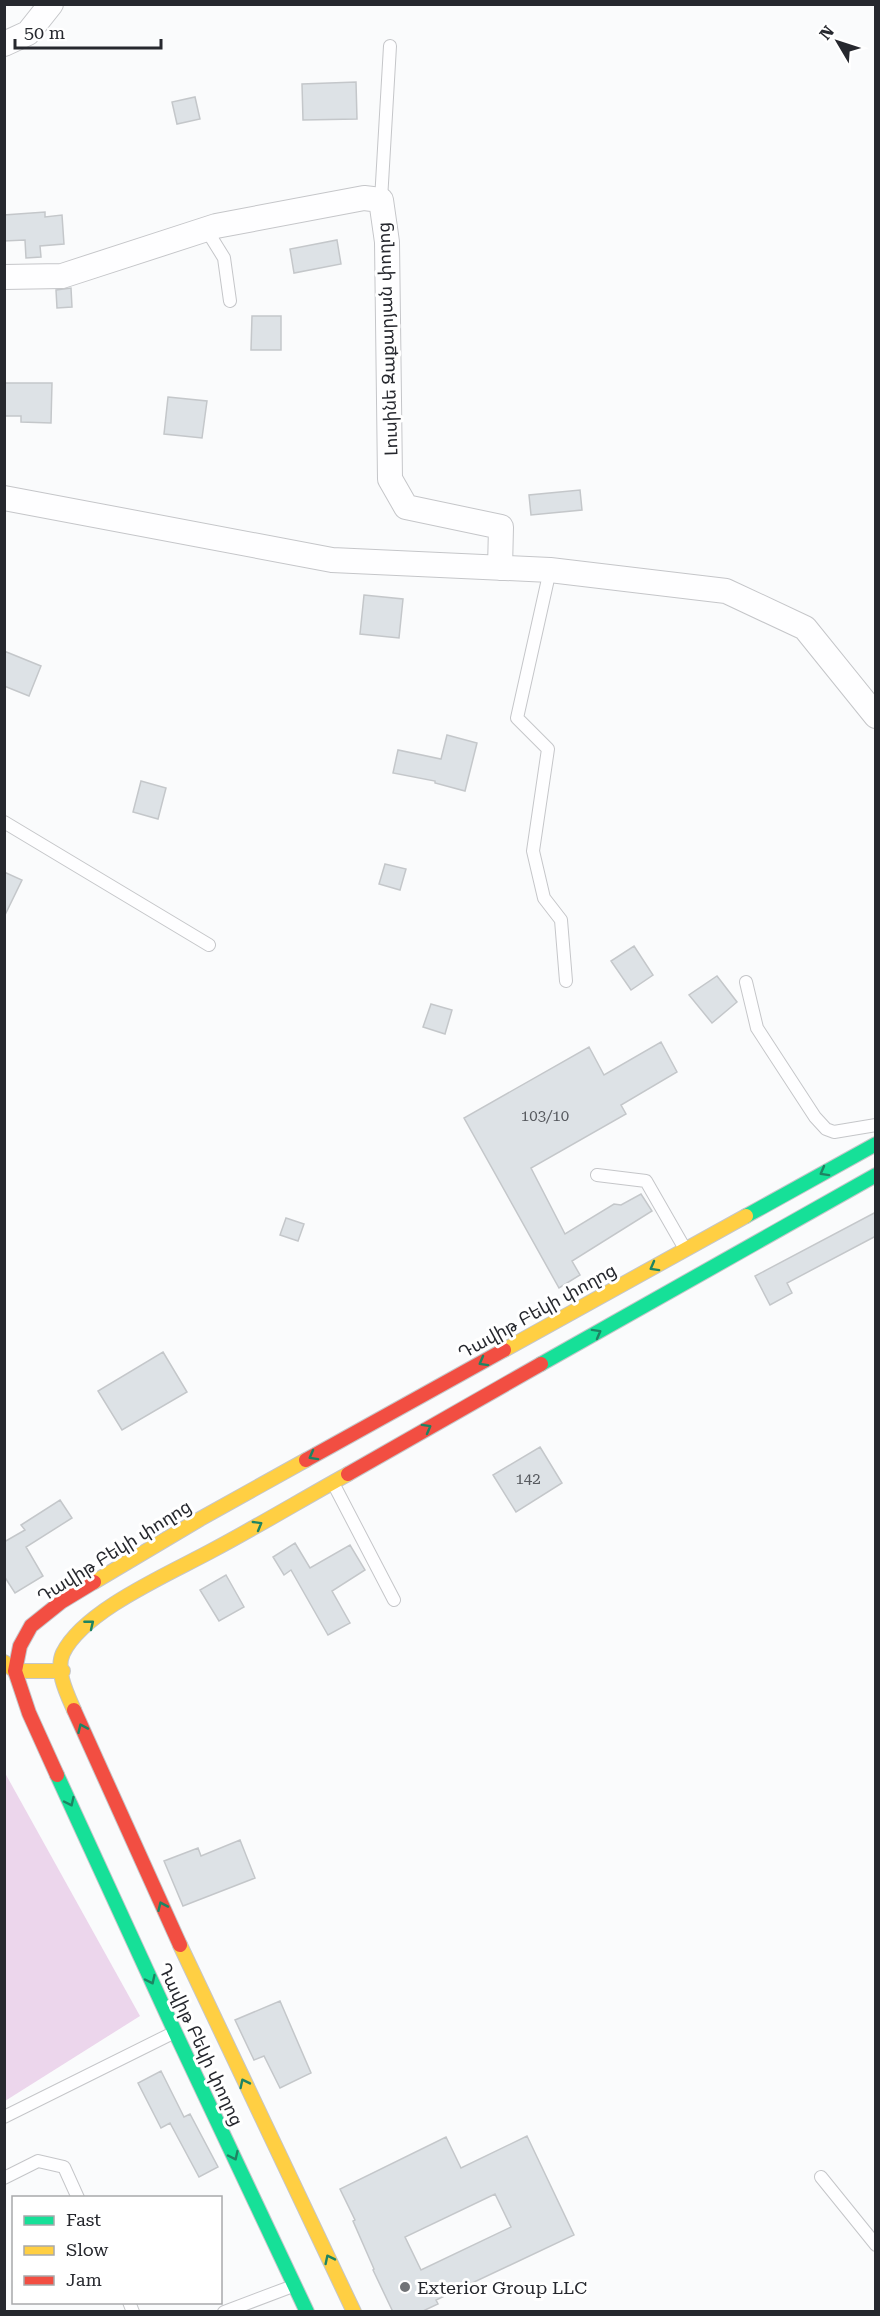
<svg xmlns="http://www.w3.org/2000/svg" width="880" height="2316" font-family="'Roboto Serif','Noto Sans Armenian',serif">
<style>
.green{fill:#ecd6ec}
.building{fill:#dde2e6;stroke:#c4c7ca;stroke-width:1.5;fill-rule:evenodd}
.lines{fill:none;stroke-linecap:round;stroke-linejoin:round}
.lane-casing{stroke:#c5c6c9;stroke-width:14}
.street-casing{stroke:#c5c6c9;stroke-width:26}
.fast-casing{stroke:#c5c6c9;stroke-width:16}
.slow-casing{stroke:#c5c6c9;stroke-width:16}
.jam-casing{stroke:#c5c6c9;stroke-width:16}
.lane{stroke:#fefeff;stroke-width:12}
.street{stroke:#fefeff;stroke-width:24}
.fast{stroke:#16e098;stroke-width:14}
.slow{stroke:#ffcf43;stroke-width:14}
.jam{stroke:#f24e42;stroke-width:14}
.oneway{stroke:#1e8463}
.poi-dot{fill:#707276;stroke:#fff;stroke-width:2}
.labels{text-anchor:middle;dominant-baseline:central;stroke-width:6;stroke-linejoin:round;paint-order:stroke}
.number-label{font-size:15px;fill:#575a5f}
.street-label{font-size:18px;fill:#26282e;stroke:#fff}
.poi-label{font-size:18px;fill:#26282e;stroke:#fff;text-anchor:start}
</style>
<rect width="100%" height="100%" fill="#fafbfc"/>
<!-- green -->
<path class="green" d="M5 1773 140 2016 5 2101H4Z"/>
<!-- building -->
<path class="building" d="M356 82 357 119 303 120 302 84Z
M195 97 200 119 177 124 172 102Z
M45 212V217L62 215 64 244 40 246 41 257 26 258 25 240 4 241V215Z
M337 240 341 264 294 273 290 249Z
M71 288 72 307 57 308 56 290Z
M252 316H281V350H251Z
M5 383H52L51 423 21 422V416H5Z
M168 397 207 401 202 438 164 434Z
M580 490 582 510 531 515 529 495Z
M364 595 403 599 399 638 360 634Z
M4 651 41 666 29 696 4 686Z
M447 735 477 743 465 791 435 783V781L393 773 398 750 441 759Z
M141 781 166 788 158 819 133 812Z
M385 864 406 869 400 890 379 884Z
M4 872 22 880 4 917Z
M634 946 653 975 631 990 611 961Z
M717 976 737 1002 712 1023 689 995Z
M431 1004 452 1010 445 1034 423 1027Z
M661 1042 677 1072 621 1105 626 1114 531 1168 565 1234 614 1204 621 1205 641 1194 652 1211 572 1261 580 1275 559 1288 464 1118 589 1047 604 1075Z
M876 1212V1236L787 1283 792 1293 770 1305 755 1276Z
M286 1218 304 1224 298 1241 280 1235Z
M163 1352 187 1392 122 1430 98 1391Z
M540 1447 562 1483 516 1512 493 1475Z
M60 1500 72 1518 26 1547 43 1576 15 1593 4 1576V1542L25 1530 21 1525Z
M295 1543 310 1568 350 1545 365 1570 332 1591 350 1623 328 1635 291 1570 284 1575 273 1557Z
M226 1575 244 1607 219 1621 200 1590Z
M240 1840 255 1878 183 1906 164 1861 198 1848 201 1856Z
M280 2001 311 2073 280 2088 264 2056 254 2060 235 2020Z
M161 2071 184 2117 190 2114 218 2167 199 2177 170 2123 161 2128 138 2083Z
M527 2136 574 2235 436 2300 438 2304 421 2312H393L373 2270 374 2269 353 2221 355 2220 340 2189 446 2137 461 2168ZM495 2194 511 2227 421 2270 405 2237Z"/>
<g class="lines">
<defs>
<path id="lane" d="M381 200 390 46
M206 229 224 258 230 301
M550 570 517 718 548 749 533 851 544 898 561 920 566 981
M4 822 209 945
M746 982 757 1028 815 1117 826 1129 834 1132 876 1125
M597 1175 646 1181 685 1249
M333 1483 394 1600
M4 2117 173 2033
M821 2177 876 2245
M4 2178 38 2161 64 2167 78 2198
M129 2302 133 2312
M224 2312 293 2286"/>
<path id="street" d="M4 44 28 33 51 4
M4 277 62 276 216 226 364 198 381 200 387 242 390 479 406 507 501 527 500 568
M4 498 332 560 550 570 726 591 805 628 876 716"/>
<path id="fast" d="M746 1216 876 1144
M541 1364 876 1175
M57 1775 175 2032 307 2312"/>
<path id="slow" d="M504 1350 746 1216
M94 1582 200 1519 306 1460
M4 1662 15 1671H63
M74 1710C67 1694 55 1670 63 1653 84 1610 171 1573 213 1550 258 1526 303 1499 348 1474
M180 1945 354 2312"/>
<path id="jam" d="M306 1460 504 1350
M348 1474 541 1364
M74 1710 180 1945
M57 1775 29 1713 15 1671 20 1646 31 1626 61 1602 94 1582"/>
</defs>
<!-- lane casing -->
<use href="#lane" class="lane-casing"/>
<!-- street casing -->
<use href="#street" class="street-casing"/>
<!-- fast casing -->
<use href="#fast" class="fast-casing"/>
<!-- slow casing -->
<use href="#slow" class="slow-casing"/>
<!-- jam casing -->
<use href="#jam" class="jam-casing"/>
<!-- lane -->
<use href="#lane" class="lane"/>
<!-- street -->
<use href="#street" class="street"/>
<!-- fast -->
<use href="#fast" class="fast"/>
<!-- slow -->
<use href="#slow" class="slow"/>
<!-- jam -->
<use href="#jam" class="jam"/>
</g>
<!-- one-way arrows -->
<defs><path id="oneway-chevron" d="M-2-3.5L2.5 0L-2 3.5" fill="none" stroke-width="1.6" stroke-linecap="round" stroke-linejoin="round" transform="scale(1.5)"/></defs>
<g class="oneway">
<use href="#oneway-chevron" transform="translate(824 1172) rotate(151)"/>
<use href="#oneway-chevron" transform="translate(654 1267) rotate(151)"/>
<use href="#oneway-chevron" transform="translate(597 1333) rotate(-29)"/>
<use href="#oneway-chevron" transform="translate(483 1362) rotate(151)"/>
<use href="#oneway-chevron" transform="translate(427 1428) rotate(-29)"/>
<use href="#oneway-chevron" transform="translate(313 1456) rotate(151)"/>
<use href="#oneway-chevron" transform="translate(258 1525) rotate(-30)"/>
<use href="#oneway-chevron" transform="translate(90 1624) rotate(-39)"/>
<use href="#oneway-chevron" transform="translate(82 1728) rotate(-114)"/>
<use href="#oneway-chevron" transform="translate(70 1802) rotate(65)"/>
<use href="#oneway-chevron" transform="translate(162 1906) rotate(-114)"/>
<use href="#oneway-chevron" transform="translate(151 1980) rotate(65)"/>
<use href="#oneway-chevron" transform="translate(244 2083) rotate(-116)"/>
<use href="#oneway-chevron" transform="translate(234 2156) rotate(65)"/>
<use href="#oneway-chevron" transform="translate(329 2259) rotate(-116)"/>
</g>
<!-- markers -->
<circle class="poi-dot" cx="405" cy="2287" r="6"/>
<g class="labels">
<!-- number labels -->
<g class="number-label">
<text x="545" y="1116">103/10</text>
<text x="528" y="1479">142</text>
</g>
<!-- street labels -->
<g class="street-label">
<text transform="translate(387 339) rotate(-92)">Լուսինե Զաքարյան փողոց</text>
<text transform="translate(537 1311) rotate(-29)">Դավիթ Բեկի փողոց</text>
<text transform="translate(114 1551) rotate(-32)">Դավիթ Բեկի փողոց</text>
<text transform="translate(201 2044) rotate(65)">Դավիթ Բեկի փողոց</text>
</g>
<!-- poi labels -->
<g class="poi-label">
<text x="417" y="2287">Exterior Group LLC</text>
</g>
</g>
<!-- border -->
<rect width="880" height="2316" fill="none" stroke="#26282e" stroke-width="12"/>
<!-- legend -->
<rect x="12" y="2196" width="210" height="108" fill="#ffffff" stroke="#a8a9ab" stroke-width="1.5"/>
<rect x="24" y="2216" width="30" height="9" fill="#16e098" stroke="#a8a9ab" stroke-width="1.5"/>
<text x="66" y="2226" font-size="18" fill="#26282e">Fast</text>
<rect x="24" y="2246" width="30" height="9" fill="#ffcf43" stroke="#a8a9ab" stroke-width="1.5"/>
<text x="66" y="2256" font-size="18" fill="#26282e">Slow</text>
<rect x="24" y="2276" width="30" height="9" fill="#f24e42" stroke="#a8a9ab" stroke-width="1.5"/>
<text x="66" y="2286" font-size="18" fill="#26282e">Jam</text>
<!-- north arrow -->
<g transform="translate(838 42) rotate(309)" stroke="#ffffff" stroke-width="4.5" paint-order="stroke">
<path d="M0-4.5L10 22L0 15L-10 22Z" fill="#26282e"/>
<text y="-9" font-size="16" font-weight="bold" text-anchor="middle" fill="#26282e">N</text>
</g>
<!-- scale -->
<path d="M15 39v9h146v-9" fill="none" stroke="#26282e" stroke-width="3"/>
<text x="24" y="39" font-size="18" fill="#26282e" stroke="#ffffff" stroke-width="4.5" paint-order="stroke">50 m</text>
</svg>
